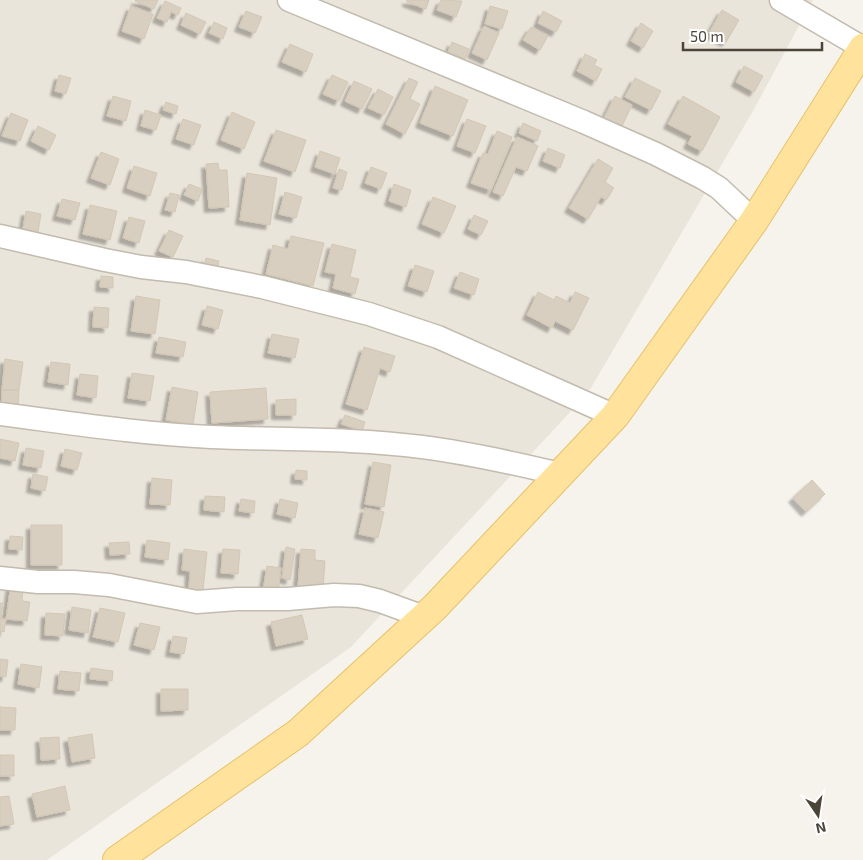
<svg xmlns="http://www.w3.org/2000/svg" width="863" height="860" font-family="'Exo 2',sans-serif">
<style>
.residential{fill:#eae5da}
.building{fill:#d8cfc1;stroke:#d3c7b4;filter:url(#shadow)}
.lines{fill:none;stroke-linecap:round;stroke-linejoin:round}
.minor-casing{stroke:#c2bbae;stroke-width:25}
.primary-casing{stroke:#e6c16a;stroke-width:30}
.minor{stroke:#fff;stroke-width:22}
.primary{stroke:#ffe39c;stroke-width:28}
</style>
<defs>
<filter id="shadow"><feDropShadow dx="-4.5" dy="4.5" stdDeviation="1" flood-color="#0004"/></filter>
</defs>
<rect width="100%" height="100%" fill="#f6f3ec"/>
<!-- residential -->
<path class="residential" d="M0 0H813L753 111 588 393 351 647 47 860H0Z"/>
<!-- building -->
<path class="building" d="M136 0H158L154 9 135 1Z
M407 0H429L426 9 407 2Z
M441 0 462 1 456 17 437 10Z
M165 1 181 8 178 15 171 12 167 22 157 18Z
M131 6 153 14 144 39 122 31Z
M490 6 508 11 502 29 485 24Z
M722 10 739 20 726 42 709 33Z
M246 11 262 17 255 33 239 27Z
M543 11 562 21 556 32 538 23Z
M186 13 206 22 200 34 181 25Z
M214 22 227 28 223 39 209 33Z
M641 23 653 31 643 48 631 41Z
M484 26 499 33 487 60 472 53Z
M531 27 548 36 540 50 523 40Z
M452 42 469 49 465 59 448 52Z
M290 44 313 54 306 72 282 62Z
M585 54 597 60 594 65 602 69 596 81 577 71Z
M744 66 763 76 754 92 736 82Z
M59 75 71 78 66 94 55 91Z
M332 75 348 82 339 101 323 94Z
M409 78 418 82 410 99 420 104 405 134 386 124Z
M635 78 661 91 651 110 625 97Z
M354 81 372 89 362 109 345 101Z
M435 86 468 100 453 136 420 123Z
M378 89 393 97 384 115 368 108Z
M113 96 131 101 126 121 107 116Z
M615 96 632 105 622 126 604 118Z
M683 96 720 117 702 151 688 144 692 136 668 124Z
M166 102 178 106 176 114 163 110Z
M145 110 161 115 156 130 141 126Z
M232 112 255 122 244 149 221 140Z
M11 113 28 120 20 141 2 136Z
M183 119 201 125 194 145 176 139Z
M467 119 486 126 475 153 457 146Z
M523 123 541 131 537 141 519 133Z
M38 126 56 135 49 150 31 141Z
M276 130 306 140 295 172 264 161Z
M497 131 512 137 491 190 471 183 483 153 488 154Z
M517 137 538 146 527 171 516 167 503 196 493 192Z
M548 148 565 155 560 168 543 161Z
M320 151 340 158 335 174 315 167Z
M101 152 119 159 110 185 91 178Z
M598 159 613 168 605 182 614 188 606 200 601 197 588 219 569 208Z
M218 163 219 170H227L229 207 209 208 206 164Z
M134 166 157 173 150 196 127 188Z
M371 167 387 173 381 189 365 183Z
M339 169 347 172 342 190 333 188Z
M247 173 277 178 270 225 240 220Z
M189 184 202 189 198 201 184 195Z
M394 184 411 190 406 207 389 201Z
M285 192 302 197 296 218 279 214Z
M170 193 179 195 175 212 165 210Z
M433 197 456 206 444 233 422 224Z
M62 199 80 203 75 220 57 216Z
M90 205 117 211 110 240 83 234Z
M26 211 41 214 38 232 23 229Z
M474 215 488 221 481 235 468 229Z
M129 217 145 221 139 243 123 238Z
M169 230 183 236 173 257 159 251Z
M291 236 324 243 313 286 266 274 273 245 288 249Z
M332 244 356 250 350 277 359 279 355 294 333 288 336 274 325 272Z
M206 258 219 261 217 270 204 268Z
M415 265 434 271 427 292 408 286Z
M460 272 479 279 474 295 454 288Z
M101 276 113 277V288L100 287Z
M538 292 554 300 556 296 570 303 575 292 589 298 573 330 555 321 552 328 527 315Z
M136 296 160 300 155 334 131 331Z
M207 306 223 310 218 329 202 325Z
M94 307 109 308 108 328 93 327Z
M272 334 299 339 295 358 268 353Z
M159 337 186 342 183 357 156 353Z
M364 347 395 356 390 372 380 368 367 410 346 404Z
M5 359 23 362 19 390H2Z
M51 362 70 364 68 385 48 382Z
M132 373 154 376 150 401 128 398Z
M80 374 98 376 96 398 77 395Z
M172 387 198 392 193 425 166 420Z
M266 388 268 419 212 423 210 392Z
M2 390H19L18 411 1 410Z
M296 399V415H276V400Z
M345 415 365 422 362 431 341 424Z
M0 439 19 443 15 461 0 458Z
M26 448 44 451 41 468 23 465Z
M65 449 82 453 77 470 61 466Z
M373 462 391 465 384 507 365 504Z
M296 470 307 471V480L295 479Z
M33 474 48 477 45 491 31 488Z
M152 478 172 480 170 505 150 504Z
M812 480 825 494 806 512 793 498Z
M205 496 225 497 224 512 204 510Z
M241 499 255 501 254 513 239 511Z
M280 499 298 503 295 518 277 514Z
M365 508 384 512 378 538 359 534Z
M31 525H62V565H31Z
M10 536 23 537 22 550 9 549Z
M147 540 170 543 168 560 145 557Z
M129 542 130 554 110 555 109 543Z
M286 547 295 549 290 580 282 578Z
M184 549 207 552 203 590 189 589 190 571 182 570Z
M223 549 240 550 238 574 221 573Z
M301 549 315 550V560L325 561 323 589 298 587Z
M267 566 281 568 278 593 263 591Z
M11 584 23 586 22 601 30 602 27 621 6 619Z
M0 603H3L1 619H6L4 632 0 631Z
M72 607 91 610 88 633 69 630Z
M100 608 125 613 118 642 93 637Z
M46 613 65 614 63 636 45 635Z
M302 615 308 639 276 646 271 622Z
M140 623 160 627 154 650 134 645Z
M173 636 187 638 184 654 170 652Z
M0 659 8 660 6 677 0 676Z
M21 664 42 667 39 688 18 684Z
M91 668 113 671 112 681 90 679Z
M60 671 81 673 79 691 58 689Z
M161 689H188V710L161 711Z
M0 707 16 708 15 730H0Z
M92 734 95 758 72 762 68 738Z
M59 737 60 759 41 760 40 738Z
M0 755H14V776H0Z
M65 786 70 810 37 817 32 794Z
M9 796 14 824 0 826V797Z"/>
<g class="lines">
<defs>
<path id="minor" d="M289 0 584 122 656 154 703 178 719 188 754 221
M781 0 863 48
M0 236 105 260 141 267 186 272 262 287 369 314 438 337 615 416
M0 414C70 423 140 434 211 437 281 440 352 438 422 447 469 453 514 463 560 474
M0 578 38 582H74L109 585 197 602 237 599H288L334 595 359 596 380 601 424 617"/>
<path id="primary" d="M117 860 298 733 435 607 615 416 754 221 863 48"/>
</defs>
<!-- minor casing -->
<use href="#minor" class="minor-casing"/>
<!-- primary casing -->
<use href="#primary" class="primary-casing"/>
<!-- minor -->
<use href="#minor" class="minor"/>
<!-- primary -->
<use href="#primary" class="primary"/>
</g>
<!-- north arrow -->
<g transform="translate(818 815) rotate(167)" stroke="#ffffff" stroke-width="4" paint-order="stroke">
<path d="M0-4L9 19L0 12L-9 19Z" fill="#4b4439"/>
<text y="-8" font-size="14" font-weight="bold" text-anchor="middle" fill="#4b4439">N</text>
</g>
<!-- scale -->
<path d="M683 42v8h139v-8" fill="none" stroke="#4b4439" stroke-width="2.5"/>
<text x="690" y="42" font-size="15" fill="#4b4439" stroke="#ffffff" stroke-width="4" paint-order="stroke">50 m</text>
</svg>
